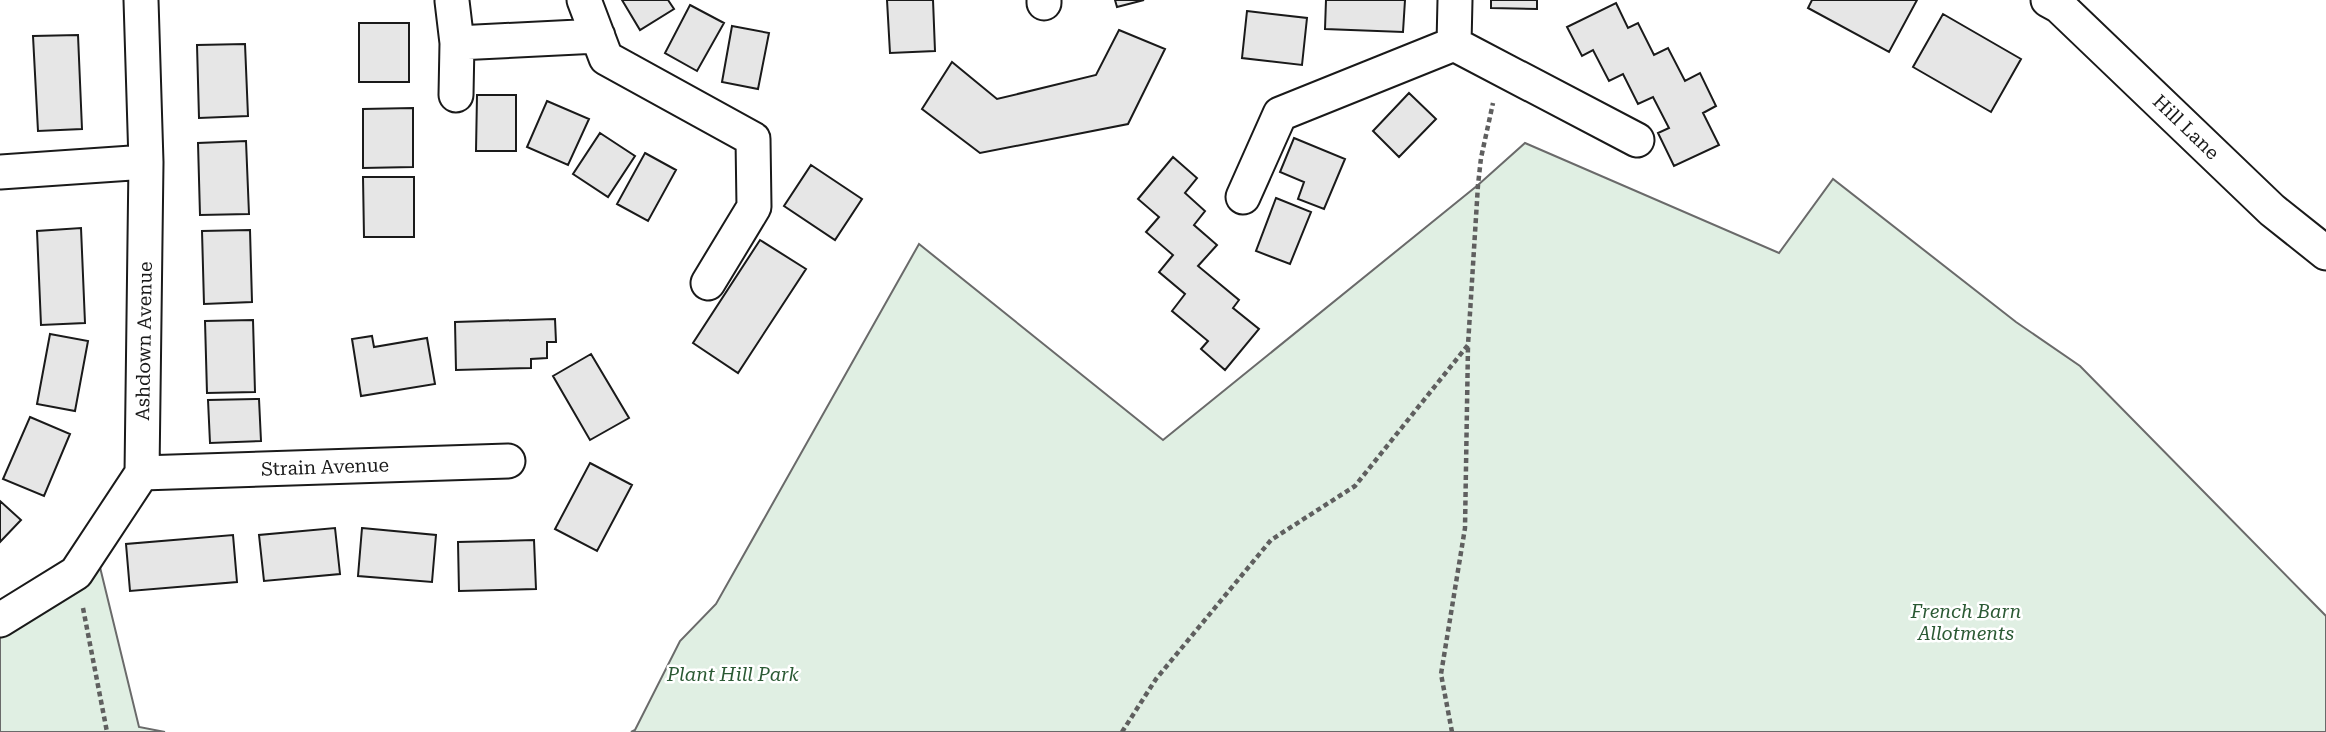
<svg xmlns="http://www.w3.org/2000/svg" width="2326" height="732" font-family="'Roboto Serif',serif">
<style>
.green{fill:#e0efe3;stroke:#6a6a6a;stroke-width:2}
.building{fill:#e6e6e6;stroke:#1a1a1a;stroke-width:2}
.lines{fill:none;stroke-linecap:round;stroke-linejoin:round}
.street-casing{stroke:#1a1a1a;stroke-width:37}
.path{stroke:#5f5f5f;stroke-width:4.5;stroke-dasharray:5 3.5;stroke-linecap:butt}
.street{stroke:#fff;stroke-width:33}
.labels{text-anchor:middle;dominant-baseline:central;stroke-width:5;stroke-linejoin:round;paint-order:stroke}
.street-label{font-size:19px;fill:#1a1a1a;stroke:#fff}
.park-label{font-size:19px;font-style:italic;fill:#2b5a34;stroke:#fff}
</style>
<rect width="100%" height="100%" fill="#fff"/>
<!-- green -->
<path class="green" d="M1525 143 1779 253 1833 179 2016 322 2080 366 2326 616V732H631L635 730 680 641 716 604 919 244 1163 440 1478 185Z
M98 559 139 727 165 732H0V637Z"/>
<!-- building -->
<path class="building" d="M622 0H668L674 9 640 30Z
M887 0H933L935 51 890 53Z
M1115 0H1144L1117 7Z
M1326 0H1405L1403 32 1325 29Z
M1491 0H1537V9L1491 8Z
M1812 0H1917L1889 52 1808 8Z
M1616 3 1628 28 1638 23 1654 55 1668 48 1685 81 1700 73 1716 106 1703 113 1719 145 1674 166 1658 133 1669 128 1653 97 1638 104 1623 74 1609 81 1593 50 1582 56 1567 27Z
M690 5 724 23 697 71 665 53Z
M1247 11 1307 18 1302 65 1242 58Z
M1943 14 2021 59 1991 112 1913 67Z
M359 23H409V82H359Z
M732 26 769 33 758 89 722 82Z
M1119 30 1165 49 1128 124 980 153 922 109 952 62 997 99 1096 75Z
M78 35 82 129 38 131 33 36Z
M245 44 248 116 199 118 197 45Z
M1409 93 1436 119 1399 157 1373 131Z
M477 95H516V151H476Z
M547 101 589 119 568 165 527 147Z
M413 108V167L363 168V109Z
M600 133 635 156 608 197 573 174Z
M1294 138 1345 159 1324 209 1298 199 1304 182 1280 172Z
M246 141 249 214 200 215 198 143Z
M645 153 676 170 648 221 617 204Z
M1173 157 1197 178 1185 193 1205 211 1194 225 1217 245 1198 266 1239 300 1233 308 1259 329 1225 370 1201 349 1208 341 1172 311 1185 294 1159 272 1173 255 1146 232 1159 217 1138 199Z
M811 165 862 199 835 240 784 206Z
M363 177H414V237H364Z
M1276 198 1311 212 1290 264 1256 251Z
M81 228 85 323 41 325 37 231Z
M250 230 252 302 204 304 202 231Z
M760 240 806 269 738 373 693 343Z
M555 319 556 342H547V358L531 359V368L456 370 455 322Z
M253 320 255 392 207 393 205 321Z
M50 334 88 341 75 411 37 404Z
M372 336 374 347 427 338 435 384 361 396 352 339Z
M591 354 629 418 590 440 553 376Z
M259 399 261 441 210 443 208 400Z
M30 417 70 434 44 496 3 479Z
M590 463 632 485 597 551 555 529Z
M0 501 21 520 0 542Z
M335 528 340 574 264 581 259 535Z
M362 528 436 535 432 582 358 576Z
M233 535 237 582 130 591 126 544Z
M534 540 536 589 459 591 458 542Z"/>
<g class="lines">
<defs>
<path id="street" d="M584 0 606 58 753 139 754 207 708 283
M2048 0 2059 6 2272 210 2326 253
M452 1 457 43 456 95
M1044 3V0
M457 43 598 36
M1454 44 1637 140
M0 172 146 162
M1243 197 1280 114 1454 44 1455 0
M142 473 508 461
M0 620 76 573 142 473 146 162 141 0"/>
</defs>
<!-- street casing -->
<use href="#street" class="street-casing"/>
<!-- path -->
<path class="path" d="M83 608 107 732
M1122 732 1156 679 1271 540 1355 486 1468 345 1478 185 1481 158 1493 103
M1452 732 1441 674 1465 528 1468 346"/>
<!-- street -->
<use href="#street" class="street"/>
</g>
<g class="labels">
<!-- street labels -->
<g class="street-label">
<text transform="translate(2186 127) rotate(44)">Hill Lane</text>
<text transform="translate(144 341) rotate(-89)">Ashdown Avenue</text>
<text transform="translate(325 467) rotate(-2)">Strain Avenue</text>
</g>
<!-- park labels -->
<g class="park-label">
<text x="1966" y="611">French Barn<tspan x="1966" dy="22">Allotments</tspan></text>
<text x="733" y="674">Plant Hill Park</text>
</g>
</g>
</svg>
